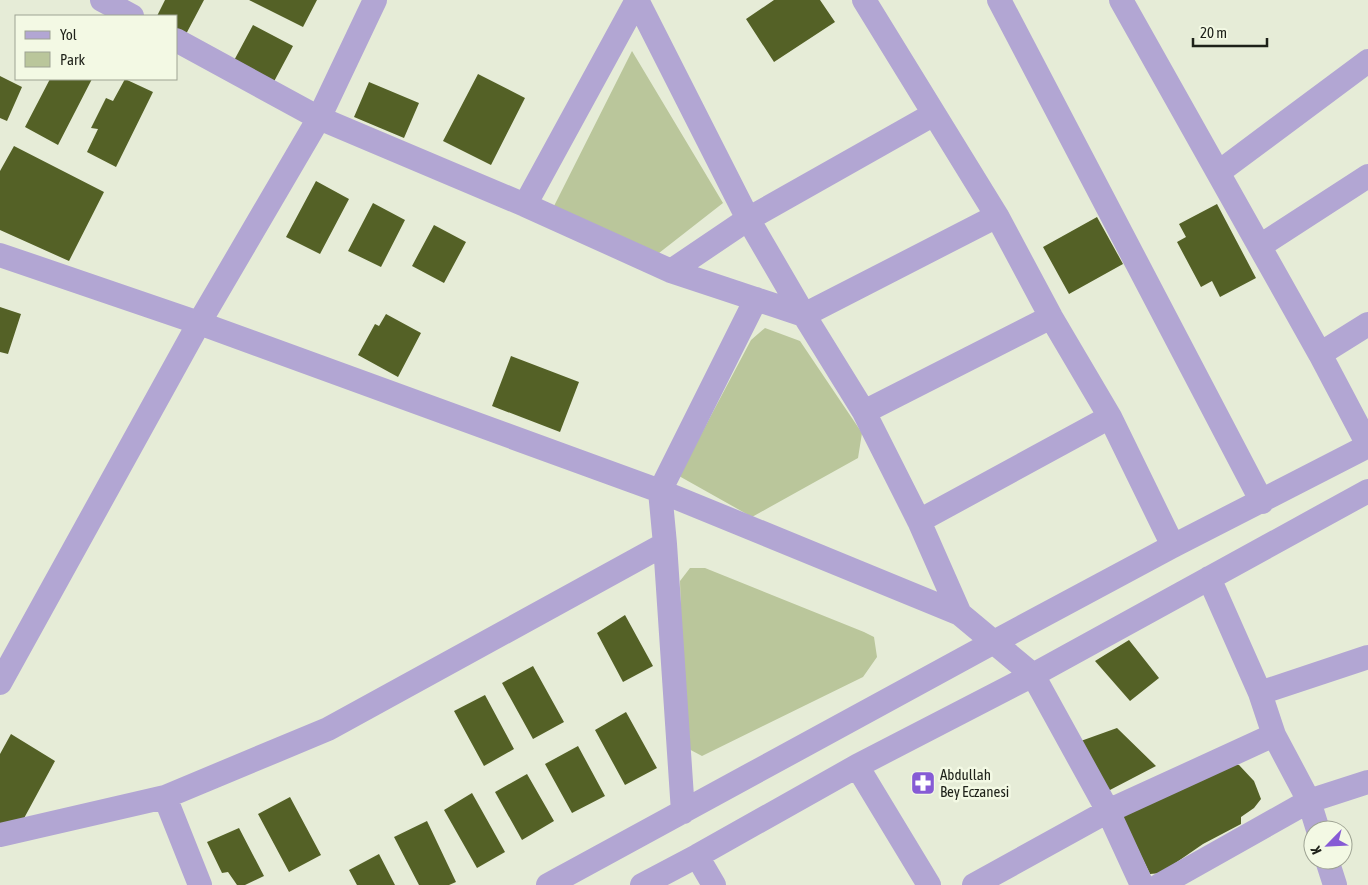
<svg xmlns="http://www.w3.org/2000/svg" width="1368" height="885" font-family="'Asap Condensed',sans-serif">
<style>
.green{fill:#bac69b}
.building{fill:#546126}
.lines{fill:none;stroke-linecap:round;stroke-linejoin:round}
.minor{stroke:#b2a6d3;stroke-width:24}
.labels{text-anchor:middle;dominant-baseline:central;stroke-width:5;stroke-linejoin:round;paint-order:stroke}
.poi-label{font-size:15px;fill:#1e2119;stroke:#f3f9e4;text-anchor:start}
</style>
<rect width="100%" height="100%" fill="#e6ecd7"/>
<!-- green -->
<path class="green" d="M632 51 723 203 659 253 552 210Z
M765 328 800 341 862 433 858 458 752 517 679 476 751 340Z
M690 568H705L864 632 874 637 877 657 863 677 702 756 685 747 680 581Z"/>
<!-- building -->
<path class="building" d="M165 0H204L185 36 176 32V16H157Z
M249 0H317L303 27Z
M774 0H820L835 22 774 62 746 19Z
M253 25 293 46 270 89 230 68Z
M478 74 525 98 491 165 443 141Z
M0 76 22 87 7 121 0 118Z
M50 79H92L58 145 25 127Z
M125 79 153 92 116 167 87 152 98 129 91 128 106 98 113 101Z
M369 82 419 103 404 138 354 117Z
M14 146 104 192 69 261 0 230V171Z
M316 181 349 199 320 254 286 237Z
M373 203 405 220 381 267 348 251Z
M1217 204 1256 278 1220 297 1212 281 1201 287 1177 242 1186 237 1179 224Z
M1097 217 1123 264 1069 294 1043 247Z
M434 225 466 242 444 283 412 266Z
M0 307 21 314 8 354 0 352Z
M386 314 421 333 398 377 358 355 375 324 379 326Z
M511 356 579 382 560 432 492 406Z
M625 615 653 666 623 682 597 633Z
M1129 640 1159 678 1130 701 1095 661Z
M533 666 564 722 533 739 502 683Z
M485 695 514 749 484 766 454 711Z
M626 712 657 768 625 785 595 730Z
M1117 728 1156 766 1108 791 1078 742Z
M11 734 55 761 22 822 0 825V754Z
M578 746 605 796 572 813 545 764Z
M1228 764 1239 765 1254 781 1261 799 1254 808 1241 817V824L1203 844 1161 873 1150 874 1122 816Z
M527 774 554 821 522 840 495 792Z
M472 793 505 852 477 868 444 810Z
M290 797 321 855 289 872 258 814Z
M427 821 456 882 449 885H419L394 837Z
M239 828 264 876 245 885H237L228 872 222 873 207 842Z
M379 854 395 885H357L349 870Z"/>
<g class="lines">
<!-- minor -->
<path class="minor" d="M102 0 132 16
M637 0 748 219 804 315 864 412 919 521 960 614
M864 0 997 216 1051 317 1110 417 1173 546
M999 0 1262 502
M1121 0 1320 354 1368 445
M176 40 319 118 525 205 671 271 804 315 997 216
M1219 172 1368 61
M525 205 637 0
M1260 246 1368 176
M0 255 199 323 660 491 960 614 1033 675 1108 811 1142 885
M671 271 748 219 934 114
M1320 354 1368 324
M864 412 1051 317
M919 521 1110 417
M1209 578 1260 693 1274 735 1309 801 1318 830
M0 683 199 323 319 118 375 0
M1260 693 1368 657
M857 766 929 885
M165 797 200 885
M683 812 665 544 660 491 756 299
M0 835 165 797 328 729 665 544
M697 856 714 885
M1327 860 1335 885
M548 885 994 642 1173 546 1368 446
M642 885 697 856 857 766 1033 675 1368 491
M974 885 1108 811 1274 735
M1160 885 1309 801 1368 782"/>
</g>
<!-- icons -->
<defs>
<symbol id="pharmacy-square" viewBox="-11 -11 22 22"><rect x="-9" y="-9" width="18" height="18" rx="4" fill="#865bd5" stroke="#f3f9e4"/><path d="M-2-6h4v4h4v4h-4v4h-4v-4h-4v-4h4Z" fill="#fff"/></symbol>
</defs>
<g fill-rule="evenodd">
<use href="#pharmacy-square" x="909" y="769" width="28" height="28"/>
</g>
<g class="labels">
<!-- poi labels -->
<g class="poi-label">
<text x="940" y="774">Abdullah<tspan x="940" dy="17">Bey Eczanesi</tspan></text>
</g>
</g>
<!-- legend -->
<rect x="15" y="15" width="162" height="65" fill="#f3f9e4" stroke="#9ea393"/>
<rect x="25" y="31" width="25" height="8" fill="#b2a6d3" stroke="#9ea393"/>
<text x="60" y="40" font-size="15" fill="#1e2119">Yol</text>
<rect x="25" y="52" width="25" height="15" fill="#bac69b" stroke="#9ea393"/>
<text x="60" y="65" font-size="15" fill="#1e2119">Park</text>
<!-- north arrow -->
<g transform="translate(1328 845) rotate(246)"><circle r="24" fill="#f3f9e4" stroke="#9ea393"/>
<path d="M0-4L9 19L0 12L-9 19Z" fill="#865bd5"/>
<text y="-8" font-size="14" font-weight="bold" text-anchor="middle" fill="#1e2119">K</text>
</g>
<!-- scale -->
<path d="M1193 38v8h74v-8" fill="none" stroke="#1e2119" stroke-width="2.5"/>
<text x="1200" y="38" font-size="15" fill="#1e2119" stroke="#f3f9e4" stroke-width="4" paint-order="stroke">20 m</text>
</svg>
